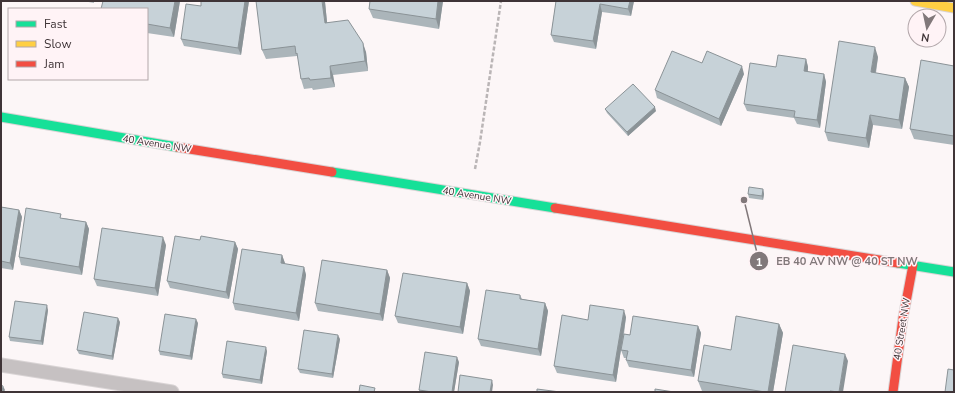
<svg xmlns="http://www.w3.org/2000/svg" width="955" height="393" font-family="'Nunito Sans',sans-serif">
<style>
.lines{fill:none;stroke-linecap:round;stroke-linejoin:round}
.lane-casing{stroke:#d9d4d5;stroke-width:15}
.fast-casing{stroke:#d9d4d5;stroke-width:11}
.slow-casing{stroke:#d9d4d5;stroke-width:11}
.jam-casing{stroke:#d9d4d5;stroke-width:11}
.path{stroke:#bab5b6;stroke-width:2.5;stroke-dasharray:4 2;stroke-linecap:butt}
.lane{stroke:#c6c1c2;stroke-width:13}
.fast{stroke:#16e098;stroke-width:9}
.slow{stroke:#ffcf43;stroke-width:9}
.jam{stroke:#f24e42;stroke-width:9}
.wall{fill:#abb5ba}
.shaded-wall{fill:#8b9397}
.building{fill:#c7d2d8;stroke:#8b9397}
.labels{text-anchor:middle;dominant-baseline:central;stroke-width:3;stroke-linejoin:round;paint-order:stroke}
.street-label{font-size:10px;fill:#3f3437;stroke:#fff3f6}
.leader{fill:none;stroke:#81787a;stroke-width:1.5}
.callout-dot{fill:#81787a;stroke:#fff3f6;stroke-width:1.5}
.mark-label{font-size:12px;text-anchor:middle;font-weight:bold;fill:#fff}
.callout-label{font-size:11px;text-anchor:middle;font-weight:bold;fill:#81787a;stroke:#fff3f6;stroke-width:3;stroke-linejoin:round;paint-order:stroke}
</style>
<rect width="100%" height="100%" fill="#fcf6f7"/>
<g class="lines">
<defs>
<path id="lane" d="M1 365 172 392"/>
<path id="fast" d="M1 117 177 147
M332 172 555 208
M898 263 954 272"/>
<path id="slow" d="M915 1 954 8"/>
<path id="jam" d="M177 147 332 172
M555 208 898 263
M893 392 903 318 913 265"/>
</defs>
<!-- lane casing -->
<use href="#lane" class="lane-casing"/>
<!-- fast casing -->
<use href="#fast" class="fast-casing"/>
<!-- slow casing -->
<use href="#slow" class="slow-casing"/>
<!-- jam casing -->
<use href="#jam" class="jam-casing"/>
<!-- path -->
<path class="path" d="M475 169 480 142 501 1"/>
<!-- lane -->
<use href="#lane" class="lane"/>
<!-- fast -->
<use href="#fast" class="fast"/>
<!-- slow -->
<use href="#slow" class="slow"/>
<!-- jam -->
<use href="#jam" class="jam"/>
</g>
<!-- wall -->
<path class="wall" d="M83 1H94V3Z
M180 1 174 37 147 33V9Z
M249 1 241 55 184 46 181 39 201 6Z
M370 1H443L439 29 373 18 369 9Z
M556 1H634L631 16 602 12 596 49 554 42 551 35Z
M325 2 327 22 366 52 368 71 333 75 335 87 313 90 312 88 304 89 301 79 298 59 297 56 266 59 262 50Z
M878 57 876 73 905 78 909 87 902 129 873 125 869 148 828 141 825 132Z
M806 59 808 67V72L824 74 826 82 820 128 797 124 794 118 747 111 744 104 776 67Z
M702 63 744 74 721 126 657 98 655 90Z
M954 66V145L914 139 910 129Z
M605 109 656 111 628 136 607 113Z
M763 189 764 194 763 200 749 198 748 194Z
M1 207 19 210 22 217 13 270 1 268Z
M63 218 86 222 89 229 82 275 21 265 19 257Z
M200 240 235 242 238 249 229 299 170 288 167 281Z
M166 245 158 296 97 286 94 279Z
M282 255 285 264 304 267 306 275 299 321 235 310 233 303Z
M387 270 390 278 383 321 318 311 315 303Z
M467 283 470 291 463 334 398 323 395 316Z
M520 295 522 299 545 303 548 311 541 356 481 346 478 339Z
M48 310 43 345 10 341 9 337Z
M626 317 624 334 630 335 698 326 701 333 694 377 629 367 626 360V358H624L621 350 623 336 616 382 557 373 554 366 588 320Z
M120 322 113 360 79 354 77 350Z
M198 323 192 360 160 355 159 351Z
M779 324 783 333 773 392H710L702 391 698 381 731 350Z
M340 339 333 378 300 373 298 369Z
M267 351 262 384 223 378 222 374Z
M459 362 454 392H419V390Z"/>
<!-- shaded-wall -->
<path class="shaded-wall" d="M175 1H180L174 37 170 28Z
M245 1H249L241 55 238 48Z
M322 1H324L325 2 328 32 325 23Z
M438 1H443L439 29 436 19Z
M630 1H634L631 16 628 9Z
M600 4 602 12 596 49 593 41Z
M363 43 366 52 368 71 365 61Z
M875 47 878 57 874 82 871 72Z
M806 59 808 67 807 78 804 71Z
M330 66 333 75 335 87 331 78Z
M742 66 744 74 721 126 719 119Z
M824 74 826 82 820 128 817 120Z
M905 78 909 87 902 129 899 120Z
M655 107 656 111 628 136 627 132Z
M870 115 873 125 869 148 866 138Z
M763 189 764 194 763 200 762 196Z
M19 210 22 217 13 270 10 263Z
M86 222 89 229 82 275 79 267Z
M163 237 166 245 158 296 155 288Z
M235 242 238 249 229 299 226 292Z
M282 255 285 263 284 271 281 263Z
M304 267 306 275 299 321 296 313Z
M387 270 390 278 383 321 380 314Z
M467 283 470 291 463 334 460 327Z
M545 303 548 311 541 356 538 349Z
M47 305 48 310 43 345 41 341Z
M624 310 626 317 616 382 613 375Z
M118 318 120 322 113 360 112 356Z
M196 319 198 323 192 360 190 356Z
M779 324 783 333 773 392H768Z
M698 326 701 333 694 377 691 370Z
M338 335 340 339 333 378 332 374Z
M266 347 267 351 262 384 260 380Z
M845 354 848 361 843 392H839Z
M457 357 459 362 454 392H452Z
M492 380 493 385 492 392H490Z
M3 386 5 390 4 392H2Z"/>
<!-- building -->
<path class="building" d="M103 1H175L170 28 147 24V9H101Z
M201 1H245L238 48 181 39 186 4 201 6Z
M256 1H322L325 23 348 20 363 43 365 61 330 66 331 78 310 80 309 78 301 79 297 53 296 54 295 46 262 50Z
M370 1H438L436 19 369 9Z
M556 1H630L628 9 600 4 593 41 551 35Z
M839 41 875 47 871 72 905 78 899 120 870 115 866 138 825 132Z
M672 51 702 63 707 51 742 66 719 119 655 90Z
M778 55 806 59 804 71 824 74 817 120 794 117 795 111 744 104 750 63 776 67Z
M921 60 954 66V136L910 129Z
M633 84 655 107 627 132 605 109Z
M749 187 763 189 762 196 748 194Z
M1 207 19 210 10 263 1 261Z
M26 208 61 214 60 218 86 222 79 267 19 257Z
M102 228 163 237 155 288 94 279Z
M175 236 200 240 201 236 235 242 226 292 167 281Z
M242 249 282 255 281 263 304 267 296 313 233 303Z
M322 260 387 270 380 314 315 303Z
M403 273 467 283 460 327 395 316Z
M486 290 520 295V299L545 303 538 349 478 339Z
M15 301 47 305 41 341 9 337Z
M590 305 624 310 613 375 554 366 562 315 588 320Z
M84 312 118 318 112 356 77 350Z
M165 314 196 319 190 356 159 351Z
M633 316 698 326 691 370 626 360 628 351 621 350 624 334 630 335Z
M736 316 779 324 768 392H765L698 381 704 345 731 350Z
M304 330 338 335 332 374 298 369Z
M227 341 266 347 260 380 222 374Z
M793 345 845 354 839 392 830 391V392H785Z
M425 352 457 357 452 392H432L419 390Z
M948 369 954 370V392H945Z
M460 375 492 380 490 392H458Z
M1 385 3 386 2 392H1Z
M360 385 375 388 374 392H359Z
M537 389 560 392H537Z
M655 389 674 392H655Z"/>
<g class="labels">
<!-- street labels -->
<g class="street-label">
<text transform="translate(157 144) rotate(9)">40 Avenue NW</text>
<text transform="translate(477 196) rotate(9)">40 Avenue NW</text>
<text transform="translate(902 329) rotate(-81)">40 Street NW</text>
</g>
</g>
<!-- callouts -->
<path class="leader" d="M744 200L759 261"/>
<g class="callout-dot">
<circle cx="744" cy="200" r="4"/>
<circle cx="759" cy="261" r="10"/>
</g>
<g class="mark-label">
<text x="759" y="266">1</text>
</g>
<g class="callout-label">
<text x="847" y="265">EB 40 AV NW @ 40 ST NW</text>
</g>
<!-- border -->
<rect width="955" height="393" fill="none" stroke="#3f3437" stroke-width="4"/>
<!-- legend -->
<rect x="8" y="8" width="140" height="72" fill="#fff3f6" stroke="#b2a7aa"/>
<rect x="16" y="21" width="20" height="6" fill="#16e098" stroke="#b2a7aa"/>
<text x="44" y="28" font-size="12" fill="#3f3437">Fast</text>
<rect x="16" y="41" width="20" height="6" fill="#ffcf43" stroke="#b2a7aa"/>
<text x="44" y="48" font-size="12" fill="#3f3437">Slow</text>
<rect x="16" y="61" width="20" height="6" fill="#f24e42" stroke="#b2a7aa"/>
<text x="44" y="68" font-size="12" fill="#3f3437">Jam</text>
<!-- north arrow -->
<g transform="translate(927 28) rotate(189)"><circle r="19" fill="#fff3f6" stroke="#b2a7aa"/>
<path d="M0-3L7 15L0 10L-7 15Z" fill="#81787a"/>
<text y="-6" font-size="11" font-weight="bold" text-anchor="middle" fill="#3f3437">N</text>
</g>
</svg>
